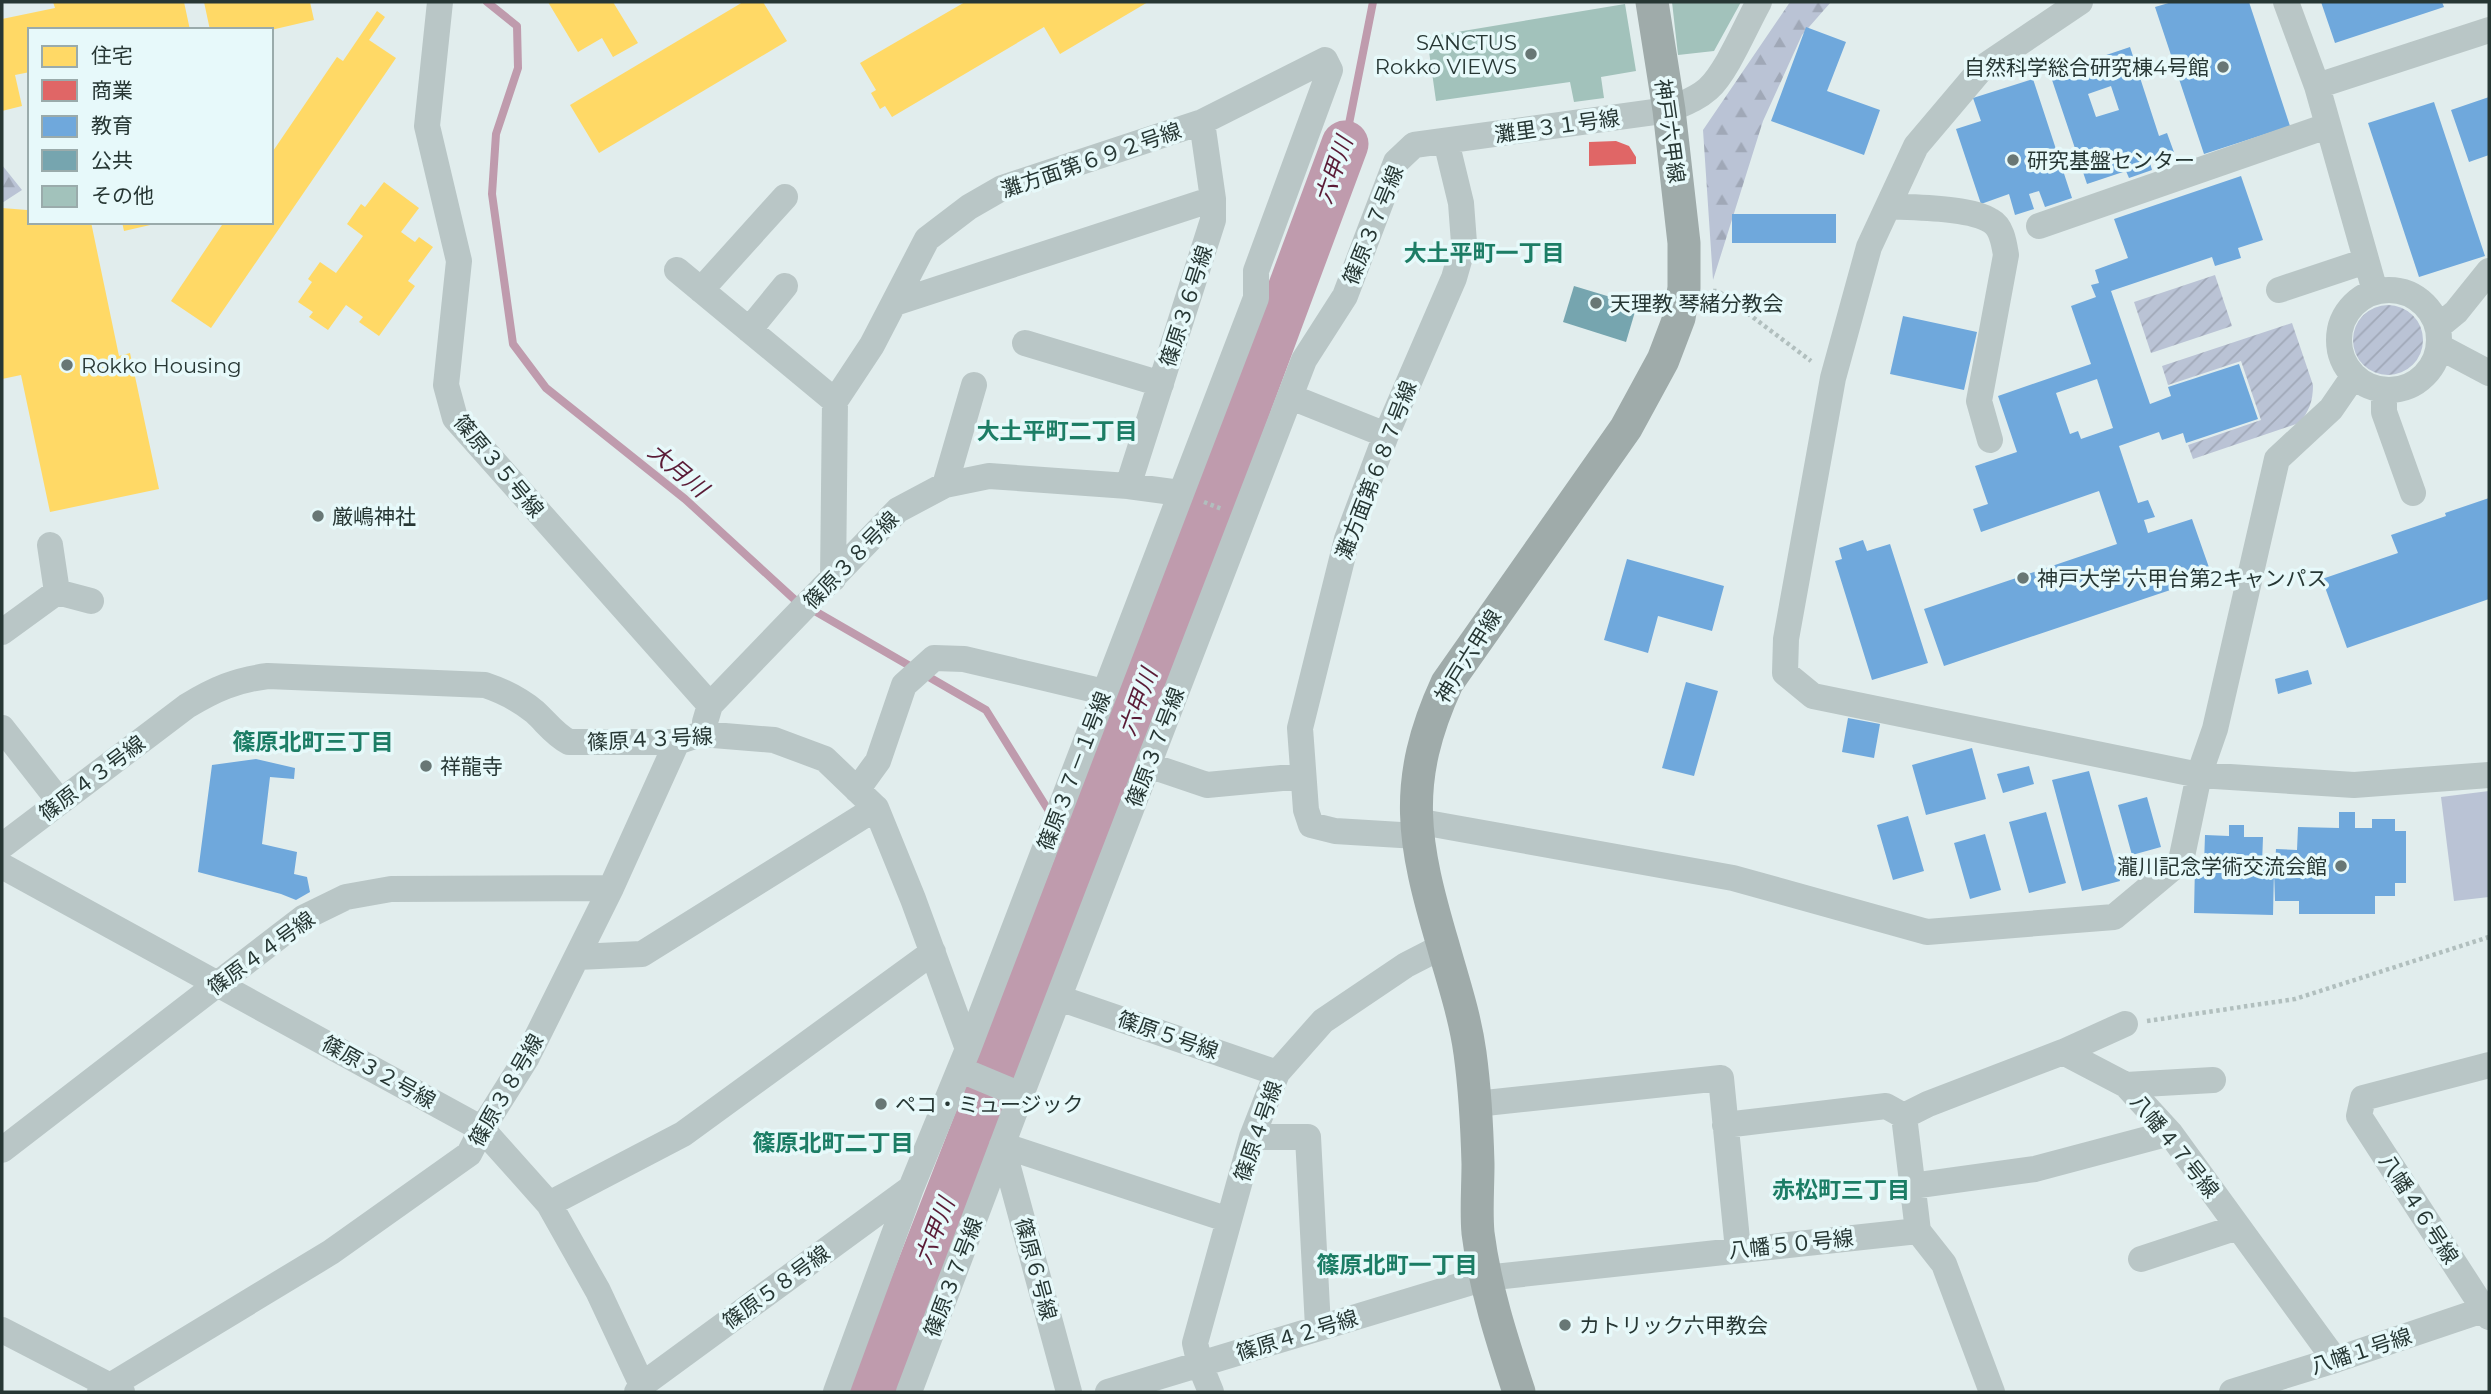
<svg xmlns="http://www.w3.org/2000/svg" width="2491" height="1394" font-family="Montserrat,'Noto Sans JP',sans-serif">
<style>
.grass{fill:#bac3d5}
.forest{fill:url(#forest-firs)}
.garden{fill:url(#garden-furrows)}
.homes{fill:#ffd966}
.shops{fill:#e06666}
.schools{fill:#6fa8dc;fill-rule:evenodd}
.public{fill:#76a5af}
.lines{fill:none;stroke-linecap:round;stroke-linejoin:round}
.stream{stroke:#bf9bad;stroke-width:8}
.river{stroke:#bf9bad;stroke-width:47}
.building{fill:#a2c2bb}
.path{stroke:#b1bfbe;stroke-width:4.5;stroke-dasharray:3.5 3.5;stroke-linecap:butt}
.minor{stroke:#b9c6c6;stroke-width:26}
.major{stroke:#9fabaa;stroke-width:33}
.poi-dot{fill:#687775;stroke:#e7f9fa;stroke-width:2.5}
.labels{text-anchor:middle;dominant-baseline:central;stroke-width:7;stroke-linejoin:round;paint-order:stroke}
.poi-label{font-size:21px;fill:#273734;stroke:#e7f9fa;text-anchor:start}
.street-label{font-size:21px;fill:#273734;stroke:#e7f9fa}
.water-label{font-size:23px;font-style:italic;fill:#5a1b36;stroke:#e7f9fa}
.neighbourhood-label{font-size:23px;font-weight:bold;fill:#1c7d65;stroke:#e7f9fa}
</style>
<defs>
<pattern id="forest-firs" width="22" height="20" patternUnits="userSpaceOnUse" patternTransform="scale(1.75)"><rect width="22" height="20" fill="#bac3d5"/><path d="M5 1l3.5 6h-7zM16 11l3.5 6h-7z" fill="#a0a8b7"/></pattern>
<pattern id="garden-furrows" width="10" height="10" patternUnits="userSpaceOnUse" patternTransform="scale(1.75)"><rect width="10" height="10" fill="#bac3d5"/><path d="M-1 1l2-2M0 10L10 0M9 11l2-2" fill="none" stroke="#a0a8b7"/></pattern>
</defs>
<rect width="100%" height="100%" fill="#e1eded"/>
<!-- grass -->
<path class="grass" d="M2489 791V897L2454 901 2441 797Z"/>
<!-- forest -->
<path class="forest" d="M1790 2H1831L1802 35 1763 121 1713 280 1703 130Z
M2 165 22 190 2 203Z"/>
<!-- garden -->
<path class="garden" d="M2215 275 2232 326 2151 353 2134 302Z
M2353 340a35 35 0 1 1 70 0a35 35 0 1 1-70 0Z
M2292 323 2313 385C2313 401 2309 412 2299 423L2193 459 2188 445 2261 420 2241 361 2168 385 2162 366Z"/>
<!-- homes -->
<path class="homes" d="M53 2H184L190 30H30V72L15 75 22 106 2 111V19L55 8Z
M204 2H310L314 20 271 30H210Z
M548 2H613L638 43 613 57 602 38 578 52Z
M743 2H763L787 41 599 153 570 105Z
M965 2 1020 3 1148 2 1060 54 1044 27 892 117 885 106 880 109 871 93 876 90 860 63Z
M377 11 385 17 369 40 396 58 211 328 171 301 224 222H271V154L337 57 343 61Z
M384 182 419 208 401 232 415 242 419 237 433 247 408 281 415 286 379 336 359 322 363 317 346 305 328 330 309 317 313 312 298 302 312 282 308 279 320 262 336 273 363 236 347 224 361 204 365 207Z
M2 208 27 210 30 211V222H91L119 356 130 353 159 489 50 512 21 375 2 379Z
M122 222H159V223L124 231Z"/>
<!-- shops -->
<path class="shops" d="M1616 141 1629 146 1636 157V164L1589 166V142Z"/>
<!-- schools -->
<path class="schools" d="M2172 2H2249L2290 126 2204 154 2155 7Z
M2321 2H2442L2444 7 2335 43Z
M1806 27 1846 42 1827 91 1880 110 1864 155 1771 121Z
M2130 47 2159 136 2167 133 2175 155 2150 163 2152 170 2129 178 2126 171 2087 184 2050 74ZM2111 86 2119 110 2096 117 2088 94Z
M2033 79 2072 198 2045 207 2039 191 2029 194 2034 209 2015 215 2009 194 1981 204 1956 129 1981 121 1973 98Z
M2489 97V155L2469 162 2451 110Z
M2434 102 2485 256 2419 277 2368 123Z
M2241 176 2263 240 2238 248 2241 258 2215 266 2212 257 2111 291 2150 404 2171 396 2168 387 2239 364 2258 419 2186 443 2183 433 2162 440 2159 432 2119 446 2138 503 2148 500 2155 517 2144 520 2148 533 2192 519 2212 576 1944 666 1924 609 2117 544 2099 491 1981 532 1973 509 1988 504 1975 466 2017 452 1998 396 2091 364 2071 306 2096 297 2091 285 2099 283 2095 270 2128 258 2114 219ZM2097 379 2113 428 2081 439 2078 431 2070 434 2056 393Z
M1732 214H1836V243H1732Z
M1903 316 1977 332 1964 390 1890 374Z
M2489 498V599L2347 648 2322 579 2398 553 2391 535 2446 516 2445 513Z
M1863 540 1867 551 1890 544 1928 663 1872 680 1835 561 1842 559 1839 548Z
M1627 559 1724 586 1712 631 1658 616 1648 653 1604 640Z
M2308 670 2312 684 2278 694 2275 679Z
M1686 682 1718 691 1694 776 1662 768Z
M1848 718 1880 724 1874 758 1842 752Z
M1972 748 1986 799 1926 815 1912 765Z
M256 759 295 768 294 779 270 777 262 844 297 852 294 874 307 877 310 892 296 900 281 894 198 872 212 765Z
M2029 766 2034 784 2003 793 1997 774Z
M2089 771 2120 881 2082 891 2052 780Z
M2147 797 2161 847 2132 855 2118 805Z
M2046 812 2066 883 2029 893 2009 822Z
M2339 812H2355V828H2372V819H2395V831H2406V883H2395V896H2375V914H2299V901H2275L2274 870 2273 915 2194 913 2195 864 2204 865 2205 835 2229 836V825H2244V837H2263L2262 864 2275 865 2276 849 2297 850 2298 827 2339 828Z
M1908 816 1924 871 1893 880 1877 825Z
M1985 834 2001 890 1970 899 1954 843Z"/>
<!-- public -->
<path class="public" d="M1574 286 1637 305 1626 342 1563 322Z"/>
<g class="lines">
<!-- stream -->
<path class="stream" d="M487 2 517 26 518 68 496 134 492 194 513 344 546 388 685 499 794 599 986 710 1052 816
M1345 144 1373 2
M1058 827 1079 860"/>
<!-- river -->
<path class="river" d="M872 1392 1079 860 1345 144"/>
</g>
<!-- building -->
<path class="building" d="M1672 2H1741L1714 51 1678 55Z
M1625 4 1636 71 1601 77 1604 98 1574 102 1570 82 1436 101 1427 37Z"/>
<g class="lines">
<!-- path -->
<path class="path" d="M1713 291H1718L1811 361
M1204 502 1222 509
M2147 1021 2295 999 2489 937"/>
<!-- minor -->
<path class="minor" d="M440 2 427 126 459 261 446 385 455 418 710 705
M2080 2 1982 68 1916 146 1869 247 1833 378 1786 639 1785 673 1813 696 2199 775 2354 785 2489 775
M2286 2 2317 86 2375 291
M2317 86 2489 30
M1888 206C1914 208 1970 207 1991 221 2002 227 2004 243 2006 255L1979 401 1990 440
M2039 226 2327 126
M677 270 835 401
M2339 340a50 50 0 1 1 100 0a50 50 0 1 1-100 0Z
M701 290 785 197
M2279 290 2366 261
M895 303 1213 199
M2439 326 2456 312 2489 271
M749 330 785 286
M1025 343 1161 384
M2440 347 2489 373
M2384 392V412L2413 493
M1291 397 1386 435
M945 485 974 385
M1128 486 1213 220V199L1202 122
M50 545 57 592
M833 579 835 401 872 345 927 239 969 207 1002 188 1202 122 1325 60 1330 70 1256 271V298L968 1049
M57 592 91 601
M2 632 57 592
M705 722 710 705 898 510 945 485 989 476 1128 486 1180 493
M2 728 60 802
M1148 765 1207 785 1303 776
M857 790 878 761 904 685 934 658 964 659 1104 692
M1416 821 1733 878 1927 932 2114 917 2181 861 2199 775 2215 729 2277 459 2331 409 2353 377
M1417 836 1335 831 1311 825 1306 810 1300 728 1347 539 1386 435 1454 278 1464 243 1461 203 1446 141
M2 846 187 706C215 689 236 680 268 676L485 685C503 691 519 699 535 712 546 722 555 735 569 742H677L701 734 774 740 825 759 876 808 913 899 968 1049 911 1188 836 1392
M2 866 482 1129 549 1204 598 1291 642 1385 637 1392
M577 957 642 954 876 808
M1059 998 1277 1073
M2063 1052 2125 1024
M2489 1065 2363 1098 2359 1116 2489 1317
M961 1070 1021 1095
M2126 1085 2213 1080
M1476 1104 1721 1078 1738 1250
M1725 1125 1886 1106 1904 1116
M1252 1137H1308L1318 1327
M1002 1145 1069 1392
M1002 1145 1229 1220
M2 1150 303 918 346 897 391 889 611 888
M1912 1186 2035 1169 2170 1133
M549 1204 683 1134 933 952
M1918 1231 1904 1116 1928 1104 2063 1052 2126 1085 2170 1133 2335 1360
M2141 1259 2238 1227
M2 1330 122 1392
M642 1385 911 1188
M100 1392 331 1252 469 1154 482 1129 527 1057 611 888 677 742
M909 1392 1021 1095 1304 360 1345 296 1396 162 1414 145 1669 110C1682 104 1697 99 1708 89 1727 72 1746 25 1759 2
M1108 1392 1485 1278 1918 1231 1944 1264 1992 1392
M1211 1392 1200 1365 1195 1343 1252 1137 1277 1073 1323 1021 1406 965 1443 946
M2232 1392 2335 1360 2489 1308"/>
<!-- major -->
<path class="major" d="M1519 1392C1502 1340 1485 1288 1478 1233 1476 1211 1478 1187 1478 1164 1477 1127 1475 1090 1470 1053 1465 1016 1453 981 1443 945 1413 843 1401 783 1447 683L1626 428 1663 360 1679 318 1684 288V243L1669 110 1652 2"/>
</g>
<!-- markers -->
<g class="poi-dot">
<circle cx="1531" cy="54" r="7"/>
<circle cx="2223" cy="67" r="7"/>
<circle cx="2013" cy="160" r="7"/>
<circle cx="1596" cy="303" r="7"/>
<circle cx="67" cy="365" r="7"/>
<circle cx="318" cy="516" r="7"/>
<circle cx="2023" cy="578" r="7"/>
<circle cx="426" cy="766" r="7"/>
<circle cx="2341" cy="866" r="7"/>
<circle cx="881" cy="1104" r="7"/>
<circle cx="1565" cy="1325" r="7"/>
</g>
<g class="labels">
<!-- poi labels -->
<g class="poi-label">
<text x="1517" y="42" text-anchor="end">SANCTUS<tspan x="1517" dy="24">Rokko VIEWS</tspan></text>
<text x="2209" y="67" text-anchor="end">自然科学総合研究棟4号館</text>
<text x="2027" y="160">研究基盤センター</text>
<text x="1610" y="303">天理教 琴緒分教会</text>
<text x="81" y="365">Rokko Housing</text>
<text x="332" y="516">厳嶋神社</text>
<text x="2037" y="578">神戸大学 六甲台第2キャンパス</text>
<text x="440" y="766">祥龍寺</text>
<text x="2327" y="866" text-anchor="end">瀧川記念学術交流会館</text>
<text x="895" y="1104">ペコ・ミュージック</text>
<text x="1579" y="1325">カトリック六甲教会</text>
</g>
<!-- street labels -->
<g class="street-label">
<text transform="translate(1557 126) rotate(-8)">灘里３１号線</text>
<text transform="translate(1670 131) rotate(82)">神戸六甲線</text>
<text transform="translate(1091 160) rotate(-19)">灘方面第６９２号線</text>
<text transform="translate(1373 225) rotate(-68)">篠原３７号線</text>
<text transform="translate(1186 306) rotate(-72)">篠原３６号線</text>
<text transform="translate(499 466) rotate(50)">篠原３５号線</text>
<text transform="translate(1376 470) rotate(-69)">灘方面第６８７号線</text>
<text transform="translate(851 560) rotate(-46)">篠原３８号線</text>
<text transform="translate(1468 656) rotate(-58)">神戸六甲線</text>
<text transform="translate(650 739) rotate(-3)">篠原４３号線</text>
<text transform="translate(1155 747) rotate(-69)">篠原３７号線</text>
<text transform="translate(1074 771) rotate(-69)">篠原３７－１号線</text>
<text transform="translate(92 778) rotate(-37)">篠原４３号線</text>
<text transform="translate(261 953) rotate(-36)">篠原４４号線</text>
<text transform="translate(1168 1035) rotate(19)">篠原５号線</text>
<text transform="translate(379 1072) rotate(29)">篠原３２号線</text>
<text transform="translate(506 1090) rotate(-60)">篠原３８号線</text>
<text transform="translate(1258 1131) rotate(-71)">篠原４号線</text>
<text transform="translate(2175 1146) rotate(51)">八幡４７号線</text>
<text transform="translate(2419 1209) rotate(57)">八幡４６号線</text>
<text transform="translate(1791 1244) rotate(-6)">八幡５０号線</text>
<text transform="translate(1036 1269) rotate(75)">篠原６号線</text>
<text transform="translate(953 1277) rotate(-69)">篠原３７号線</text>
<text transform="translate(776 1287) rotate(-36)">篠原５８号線</text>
<text transform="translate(1297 1335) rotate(-17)">篠原４２号線</text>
<text transform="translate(2361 1351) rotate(-18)">八幡１号線</text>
</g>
<!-- water labels -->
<g class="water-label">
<text transform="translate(1334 170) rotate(-71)">六甲川</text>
<text transform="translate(678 470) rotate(40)">大月川</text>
<text transform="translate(1138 702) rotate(-70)">六甲川</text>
<text transform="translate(935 1231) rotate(-69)">六甲川</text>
</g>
<!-- neighbourhood labels -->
<g class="neighbourhood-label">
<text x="1484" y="253">大土平町一丁目</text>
<text x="1057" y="431">大土平町二丁目</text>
<text x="313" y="742">篠原北町三丁目</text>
<text x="833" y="1143">篠原北町二丁目</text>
<text x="1841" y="1190">赤松町三丁目</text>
<text x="1397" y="1265">篠原北町一丁目</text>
</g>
</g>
<!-- border -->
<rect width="2491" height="1394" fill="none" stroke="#273734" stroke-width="7"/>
<!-- legend -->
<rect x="28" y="28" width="245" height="196" fill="#e7f9fa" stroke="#9aabab" stroke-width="2"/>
<rect x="42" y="46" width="35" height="21" fill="#ffd966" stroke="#9aabab" stroke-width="2"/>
<text x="91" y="63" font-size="21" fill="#273734">住宅</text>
<rect x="42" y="80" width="35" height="21" fill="#e06666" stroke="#9aabab" stroke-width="2"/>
<text x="91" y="98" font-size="21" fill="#273734">商業</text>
<rect x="42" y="116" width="35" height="21" fill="#6fa8dc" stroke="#9aabab" stroke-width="2"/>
<text x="91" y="133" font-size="21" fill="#273734">教育</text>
<rect x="42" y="150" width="35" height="21" fill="#76a5af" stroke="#9aabab" stroke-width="2"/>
<text x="91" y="168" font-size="21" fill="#273734">公共</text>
<rect x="42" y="186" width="35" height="21" fill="#a2c2bb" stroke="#9aabab" stroke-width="2"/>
<text x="91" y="203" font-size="21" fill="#273734">その他</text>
</svg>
